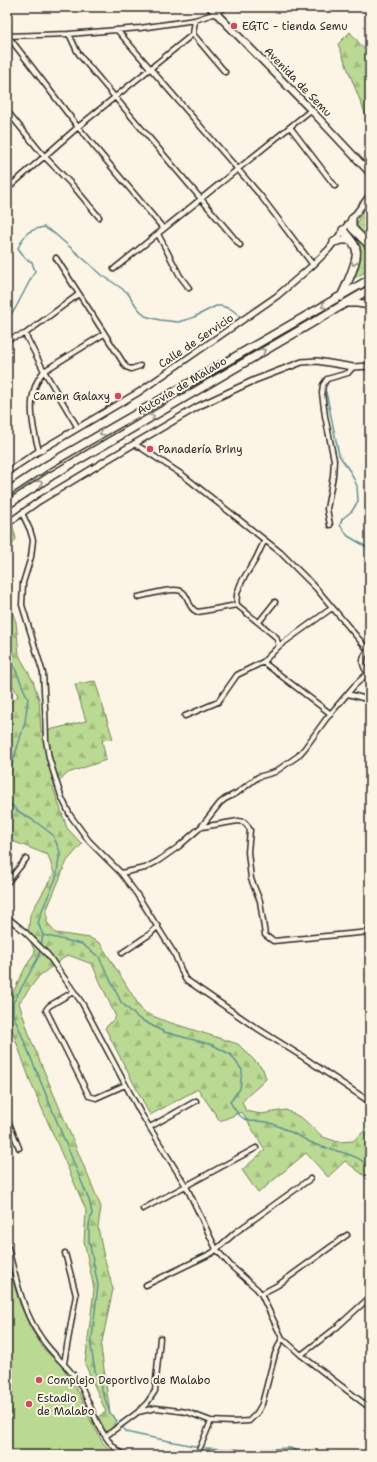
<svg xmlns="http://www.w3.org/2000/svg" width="377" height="1462" font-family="'Shantell Sans',sans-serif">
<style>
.grass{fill:url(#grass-dots);stroke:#72825e}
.forest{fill:url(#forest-firs);stroke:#72825e}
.garden{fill:#bad992;stroke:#72825e}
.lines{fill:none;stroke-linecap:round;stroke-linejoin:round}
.stream{stroke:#5f9095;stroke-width:1.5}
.minor-casing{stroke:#2b2b2b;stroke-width:7}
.tertiary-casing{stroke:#2b2b2b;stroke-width:8}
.secondary-casing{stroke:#2b2b2b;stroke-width:9}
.trunk-casing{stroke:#2b2b2b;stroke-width:10}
.minor{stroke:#fcf5e5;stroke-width:4}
.tertiary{stroke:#fcf5e5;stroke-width:5}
.secondary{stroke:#fcf5e5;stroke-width:6}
.trunk{stroke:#fcf5e5;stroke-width:7}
.oneway{stroke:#949088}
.poi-dot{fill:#d1495b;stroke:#fcf5e5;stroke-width:1.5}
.labels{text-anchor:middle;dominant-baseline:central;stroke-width:4;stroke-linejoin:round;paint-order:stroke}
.poi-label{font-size:11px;fill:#2b2b2b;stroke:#fcf5e5;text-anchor:start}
.street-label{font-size:11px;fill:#2b2b2b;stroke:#fcf5e5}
</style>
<defs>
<pattern id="grass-dots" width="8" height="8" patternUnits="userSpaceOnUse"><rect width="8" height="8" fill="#bad992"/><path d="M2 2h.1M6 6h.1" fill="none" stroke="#a0ba7e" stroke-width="1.8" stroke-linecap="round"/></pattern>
<pattern id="forest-firs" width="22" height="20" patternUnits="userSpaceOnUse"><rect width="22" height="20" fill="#bad992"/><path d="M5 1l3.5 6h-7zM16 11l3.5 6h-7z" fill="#a0ba7e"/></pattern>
</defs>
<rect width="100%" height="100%" fill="#fcf5e5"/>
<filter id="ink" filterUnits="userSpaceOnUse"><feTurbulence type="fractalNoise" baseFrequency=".025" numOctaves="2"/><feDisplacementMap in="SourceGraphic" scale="8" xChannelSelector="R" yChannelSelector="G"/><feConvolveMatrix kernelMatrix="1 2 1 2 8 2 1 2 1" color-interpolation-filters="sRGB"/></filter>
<g filter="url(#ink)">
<!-- grass -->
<path class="grass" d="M370 205V239C352 225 355 220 370 205Z
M352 232 370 248V269L346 283 358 251Z"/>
<!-- forest -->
<path class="forest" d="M350 32 370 56V126L338 44Z
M7 503 16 539 7 553Z
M7 598 16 622 19 655 33 681 39 699 41 732 86 721 75 684 95 681 113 739 102 740 106 760 68 773 53 787 67 828 82 844 67 861 47 909V922L55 933 90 938 100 943 143 1012 165 1021 238 1044 263 1069 266 1079C258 1088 249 1093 242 1102L246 1111 261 1114 286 1110 302 1118 323 1137 338 1142 353 1141 370 1126V1180L345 1161 328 1177 306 1153 258 1193 242 1170 265 1150 242 1112 220 1121 198 1089 150 1115 105 1028 116 1017 92 964 68 955 39 976 19 1003 31 1040 101 1207 98 1227 103 1253 113 1289 101 1347 110 1413 117 1421 106 1436 91 1421 106 1412 85 1364 94 1289 84 1241 86 1210 31 1083 12 1030 9 1001 25 968 35 952 28 936 30 915 54 873 48 855 7 839V707L18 696 7 673Z"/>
<!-- garden -->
<path class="garden" d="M7 1278H12L20 1304 30 1327 44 1349 62 1366 80 1395 91 1421 103 1443 115 1455H7Z"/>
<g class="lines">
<!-- stream -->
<path class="stream" d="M7 319 15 309 35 271 32 262 26 259 18 248C25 233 28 230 44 227L55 234 102 275 127 292 137 307 145 316 160 320 178 322 192 318 216 306H221L231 309 240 316
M326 392 339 455 351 473 357 486 358 501 352 511 342 519 340 525 348 536 370 549
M7 650 28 699 25 722 7 781
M7 799 16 810 36 822 53 835 60 852 56 878 43 908 38 923 43 935 82 944 99 957 121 1002 138 1018 164 1032 213 1045 231 1055 242 1070 240 1089 230 1102C234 1109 240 1119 249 1121 256 1122 263 1120 270 1123 285 1128 298 1136 312 1143 331 1152 354 1151 370 1167
M43 935 39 956 13 1003V1014L89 1200 92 1213 89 1225V1241L98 1285 91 1347 95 1371 110 1413 117 1421
M123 1428 127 1432 139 1435 199 1447
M205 1448 249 1450 290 1448 306 1455"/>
<defs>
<path id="minor" d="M80 9 82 7
M117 30 260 195 313 265
M69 34 77 51 81 57 240 245
M193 34 225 72
M7 36 69 34 140 28 195 20 216 13 225 7
M8 36 78 127 163 228
M7 111 44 156 74 187 99 217
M290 127 335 186
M7 189 78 127 193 34 195 20
M158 234 180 276 189 288
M56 258 126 367 131 369 140 366
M114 269 311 110
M25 334 44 371 78 428
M7 339 25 334 79 294
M134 444 143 449 184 476 280 552 316 588 368 650
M39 451C32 426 25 393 44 371L104 334
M22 513 30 530 33 540 31 557 23 583 22 605 43 673 45 708 46 740 49 758 61 796 70 815 89 841 121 873 136 893 174 953 185 979 252 1025 306 1059 370 1102
M330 525 327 509 333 476 334 460 325 416 322 393 323 385 327 379 348 373 353 367
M265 540C261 547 258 555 254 562 246 575 234 589 237 605L276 637 279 646
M138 597C148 595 172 587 181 591 190 595 187 609 198 612L237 605
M259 622 275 602
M370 674C360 667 361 656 370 649
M348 694 370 700
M331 714 263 662 279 646 332 608
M185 716 218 702 237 675 263 662
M202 827 238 821 244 822 247 825 250 830 248 852 251 879 260 901 265 935 273 941 370 932
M121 873 145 868 158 861 178 847 201 827 220 803 225 799 237 793 258 777 275 772 298 756 305 748 326 719 354 686 368 673
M7 883 26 859
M7 917 25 932 48 955 82 1003 140 1112 186 1186 216 1249 231 1266 257 1289 261 1294 282 1338 301 1355 370 1408
M122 953 150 934 158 926
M73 992 49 1006 46 1010 89 1096 96 1098 125 1085
M7 1118 19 1148
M150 1127 196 1101
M143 1209 256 1148
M7 1245C16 1277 22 1312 42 1339 53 1356 71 1368 81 1386 93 1410 100 1440 124 1455
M146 1285 212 1253 236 1232 310 1179
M261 1294 278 1285 347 1235
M301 1355 336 1328 370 1297
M64 1363 76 1295 65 1253
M139 1411 147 1403 155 1391 160 1338
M106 1436 138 1412 156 1408 187 1412 211 1421 233 1422 249 1421 257 1413 262 1404 275 1354 282 1338
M197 1455 211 1421"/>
<path id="tertiary" d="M7 472 39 451 139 392 277 296 313 265 329 249 370 195
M7 524 39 501 110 458 199 406 255 380 302 362 317 361 353 367 370 366"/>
<path id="secondary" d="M210 7 311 110 370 173"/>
<path id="trunk" d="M352 219V228L370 246
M334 242 342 240H350
M341 297C346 285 359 261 356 249 355 243 347 236 343 230
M348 303H357L370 305
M7 492 49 464 370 279
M7 505 51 476 370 289"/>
</defs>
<!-- minor casing -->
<use href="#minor" class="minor-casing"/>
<!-- tertiary casing -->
<use href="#tertiary" class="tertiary-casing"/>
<!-- secondary casing -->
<use href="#secondary" class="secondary-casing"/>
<!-- trunk casing -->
<use href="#trunk" class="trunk-casing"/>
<!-- minor -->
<use href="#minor" class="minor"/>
<!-- tertiary -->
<use href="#tertiary" class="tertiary"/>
<!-- secondary -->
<use href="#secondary" class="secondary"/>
<!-- trunk -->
<use href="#trunk" class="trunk"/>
</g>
<!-- one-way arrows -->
<defs><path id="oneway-chevron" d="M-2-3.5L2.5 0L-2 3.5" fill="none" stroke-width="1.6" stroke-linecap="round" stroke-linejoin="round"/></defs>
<g class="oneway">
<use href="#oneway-chevron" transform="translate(354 263) rotate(106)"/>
<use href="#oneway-chevron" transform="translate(324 306) rotate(151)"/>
<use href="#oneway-chevron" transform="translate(263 351) rotate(-31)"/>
<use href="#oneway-chevron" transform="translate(152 417) rotate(-31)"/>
<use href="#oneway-chevron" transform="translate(102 433) rotate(150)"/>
<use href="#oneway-chevron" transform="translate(40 483) rotate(-31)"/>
</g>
</g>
<!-- markers -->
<g class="poi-dot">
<circle cx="234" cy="26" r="4"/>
<circle cx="118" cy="396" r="4"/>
<circle cx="150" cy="449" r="4"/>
<circle cx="39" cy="1380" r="4"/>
<circle cx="29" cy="1404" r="4"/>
</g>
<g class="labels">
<!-- poi labels -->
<g class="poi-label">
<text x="242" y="26">EGTC - tienda Semu</text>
<text x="110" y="396" text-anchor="end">Camen Galaxy</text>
<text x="158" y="449">Panadería Briny</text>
<text x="47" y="1380">Complejo Deportivo de Malabo</text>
<text x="37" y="1398">Estadio<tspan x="37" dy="13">de Malabo</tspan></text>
</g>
<!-- street labels -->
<g class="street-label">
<text transform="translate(298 82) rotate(46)">Avenida de Semu</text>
<text transform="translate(196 341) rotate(-34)">Calle de Servicio</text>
<text transform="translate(182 386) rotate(-31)">Autovía de Malabo</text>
</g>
</g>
<!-- margin -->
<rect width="377" height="1462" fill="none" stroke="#fcf5e5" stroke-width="24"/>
<rect x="12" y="12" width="353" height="1438" fill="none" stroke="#2b2b2b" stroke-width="1.5" filter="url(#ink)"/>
</svg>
